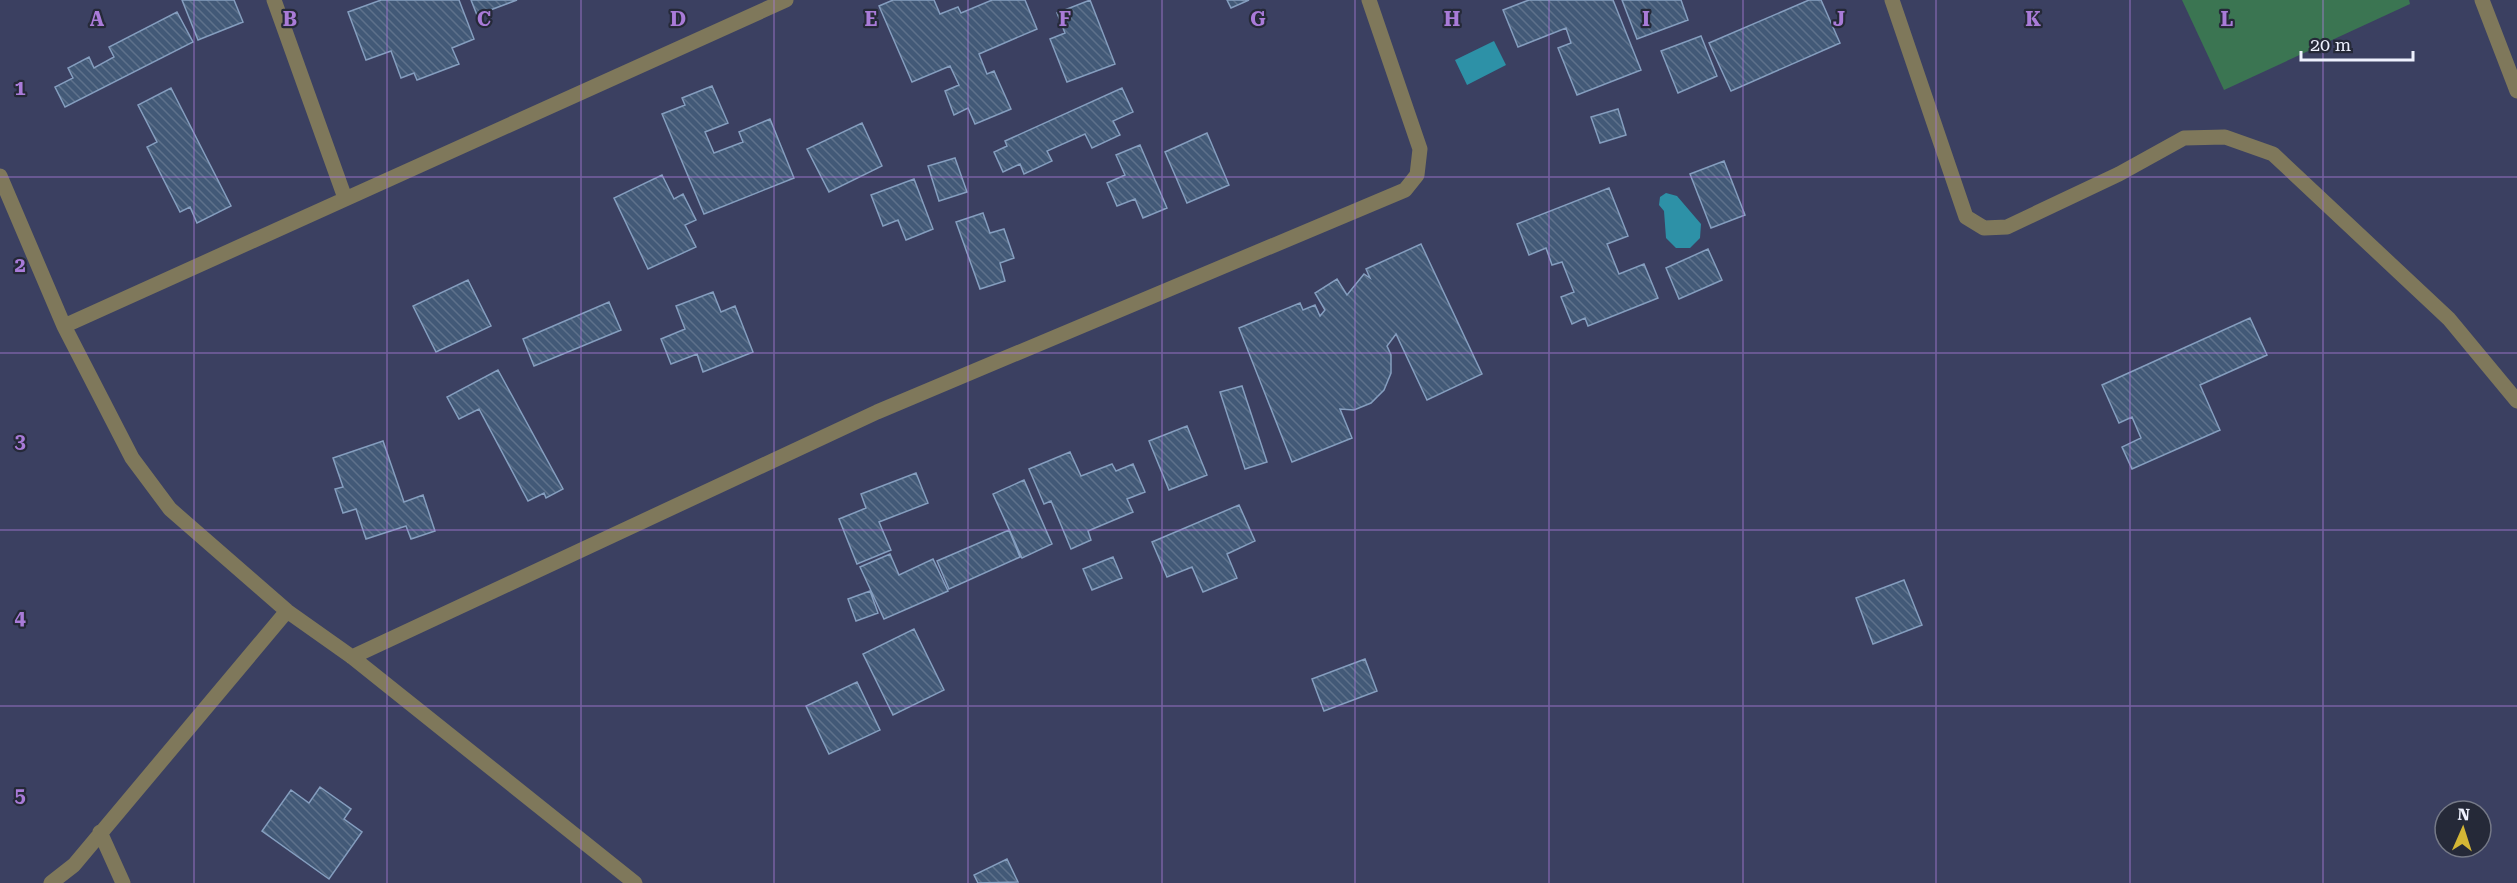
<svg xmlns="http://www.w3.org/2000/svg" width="2517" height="883" font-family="'Roboto Serif',serif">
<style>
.green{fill:#3b7552}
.water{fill:#2d91a7}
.building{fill:url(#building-back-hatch);stroke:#859ebf;stroke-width:1.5}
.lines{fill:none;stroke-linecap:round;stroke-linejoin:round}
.street{stroke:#7f785b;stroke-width:15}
.grid{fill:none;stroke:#a97bd8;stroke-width:1.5;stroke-opacity:0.55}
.grid-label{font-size:20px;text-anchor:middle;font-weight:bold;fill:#a97bd8;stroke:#252938;stroke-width:4.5;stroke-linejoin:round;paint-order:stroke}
</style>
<defs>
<pattern id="building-back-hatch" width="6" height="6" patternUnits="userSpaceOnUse" patternTransform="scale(1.5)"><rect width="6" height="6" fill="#425977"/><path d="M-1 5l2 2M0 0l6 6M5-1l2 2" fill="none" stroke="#5e718b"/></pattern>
</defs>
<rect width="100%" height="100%" fill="#3b4061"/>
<!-- green -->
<path class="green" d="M2182 0H2409L2410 4 2224 90Z"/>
<!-- water -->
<path class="water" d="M1494 41 1506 65 1467 85 1455 60Z
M1666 193 1677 196 1701 224 1700 238 1690 248H1676L1666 238 1664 211 1659 205 1660 197Z"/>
<!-- building -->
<path class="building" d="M182 0H234L243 22 198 40Z
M381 0H459L474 39 452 48 459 64 417 80 414 73 401 78 391 51 366 60 348 12Z
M471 0H517L477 15Z
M893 0H934L940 14 958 7 961 13 992 0H1025L1037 29 979 54 987 74 994 71 1011 109 975 124 968 108 954 115 945 91 959 85 950 66 912 82 879 6Z
M1090 0 1115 64 1067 82 1050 39 1065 33 1057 13Z
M1227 0H1249L1231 8Z
M1529 0H1613L1641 70 1577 95 1558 48 1571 43 1566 28 1518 47 1503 10Z
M1622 0H1681L1688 20 1637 39Z
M1809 0H1821L1840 43 1731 91 1709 43Z
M177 12 193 42 65 107 55 87 73 78 68 68 89 57 94 68 114 57 109 47Z
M1701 36 1717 76 1678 93 1661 51Z
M712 86 728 123 705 132 714 153 743 142 739 132 770 119 794 178 704 214 662 114 685 105 682 98Z
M171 88 231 206 197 223 190 207 180 212 147 147 157 142 138 105Z
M1122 88 1133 112 1113 121 1120 135 1092 148 1085 134 1047 151 1052 161 1024 174 1020 164 1003 172 994 152 1007 146 1005 141Z
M1618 109 1626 135 1600 143 1591 117Z
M862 123 882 166 829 192 807 149Z
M1207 133 1229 185 1187 203 1165 152Z
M1140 145 1167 208 1143 218 1135 199 1117 206 1107 183 1125 175 1116 155Z
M955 158 967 192 939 201 928 166Z
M1724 161 1745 215 1711 228 1690 174Z
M662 175 674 199 683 194 696 220 685 225 696 247 648 269 614 198Z
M914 179 933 229 906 240 898 220 883 226 871 195Z
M1609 188 1628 236 1607 244 1619 274 1644 264 1658 298 1588 326 1585 318 1572 324 1561 297 1574 292 1562 262 1552 265 1546 248 1529 255 1517 224Z
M983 213 990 233 1004 229 1014 258 1000 263 1005 281 980 289 956 222Z
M1421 244 1482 374 1427 400 1396 334 1387 346 1391 355V373L1384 390 1371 403 1354 410 1340 409 1352 438 1292 462 1239 328 1300 303 1303 310 1315 305 1320 316 1325 310 1315 293 1337 279 1347 295 1364 274 1370 278 1366 269Z
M1708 249 1722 280 1679 299 1666 268Z
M468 280 491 326 436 352 413 306Z
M713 292 721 312 735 306 753 352 703 372 697 354 671 364 661 339 685 329 676 306Z
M609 302 621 330 534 366 523 339Z
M2250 318 2267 355 2200 385 2220 430 2132 469 2122 447 2141 438 2132 417 2119 423 2102 385Z
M498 370 563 489 546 498 544 493 528 501 479 409 459 419 447 397Z
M1242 386 1267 462 1245 469 1220 392Z
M1187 426 1207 475 1169 490 1149 441Z
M383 441 404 502 423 495 435 531 411 539 406 526 366 539 356 509 343 513 335 489 343 487 333 458Z
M1070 452 1081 476 1112 464 1116 471 1133 464 1145 492 1127 499 1133 512 1088 531 1091 540 1071 549 1051 501 1044 504 1029 469Z
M916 473 928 503 879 522 891 550 857 564 839 519 866 508 861 494Z
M1024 480 1052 544 1022 558 993 494Z
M1239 505 1255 541 1227 554 1237 578 1203 592 1192 567 1167 577 1152 542Z
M1009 530 1020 557 949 589 937 561Z
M890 554 899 575 933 559 948 591 884 619 860 567Z
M1113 557 1122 578 1092 590 1083 569Z
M1904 580 1922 625 1873 644 1856 598Z
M870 591 878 613 856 621 848 599Z
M914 629 944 690 893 715 863 654Z
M1365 659 1377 691 1324 711 1312 679Z
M857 682 880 730 829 754 806 706Z
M320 787 351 809 344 819 362 832 329 879 262 831 291 790 309 803Z
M1007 859 1018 882 978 883 974 875Z"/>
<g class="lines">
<!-- street -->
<path class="street" d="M274 0 345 198
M1892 0 1966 217 1984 228 2007 227 2119 174 2184 138 2225 137 2273 154 2449 319 2517 401
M2482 0 2517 91
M0 176 64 326 132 458 170 509 287 611 352 657 635 883
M64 326 786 0
M352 657 877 412 1405 190 1417 175 1420 149 1369 0
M100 832 123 883
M51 883 74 865 287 611"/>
</g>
<!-- grid -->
<path class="grid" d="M194 0V883M387 0V883M581 0V883M774 0V883M968 0V883M1162 0V883M1355 0V883M1549 0V883M1743 0V883M1936 0V883M2130 0V883M2323 0V883M0 177H2517M0 353H2517M0 530H2517M0 706H2517"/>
<g class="grid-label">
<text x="97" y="26">A</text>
<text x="290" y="26">B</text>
<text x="484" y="26">C</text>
<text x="678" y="26">D</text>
<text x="871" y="26">E</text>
<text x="1065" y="26">F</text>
<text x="1258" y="26">G</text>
<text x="1452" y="26">H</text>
<text x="1646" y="26">I</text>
<text x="1839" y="26">J</text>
<text x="2033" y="26">K</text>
<text x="2227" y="26">L</text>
<text x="20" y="95">1</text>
<text x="20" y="272">2</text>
<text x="20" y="448">3</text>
<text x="20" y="625">4</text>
<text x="20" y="802">5</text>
</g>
<!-- north arrow -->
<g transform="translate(2463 829) rotate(3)"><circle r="28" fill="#252938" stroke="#757987" stroke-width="1.5"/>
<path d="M0-4.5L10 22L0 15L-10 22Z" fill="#d4b635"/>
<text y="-9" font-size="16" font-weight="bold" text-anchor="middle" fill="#eef1fe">N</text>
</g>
<!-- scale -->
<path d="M2301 51v9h112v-9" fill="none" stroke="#eef1fe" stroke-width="3"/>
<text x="2310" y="51" font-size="18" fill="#eef1fe" stroke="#252938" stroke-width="4.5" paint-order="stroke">20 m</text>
</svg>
